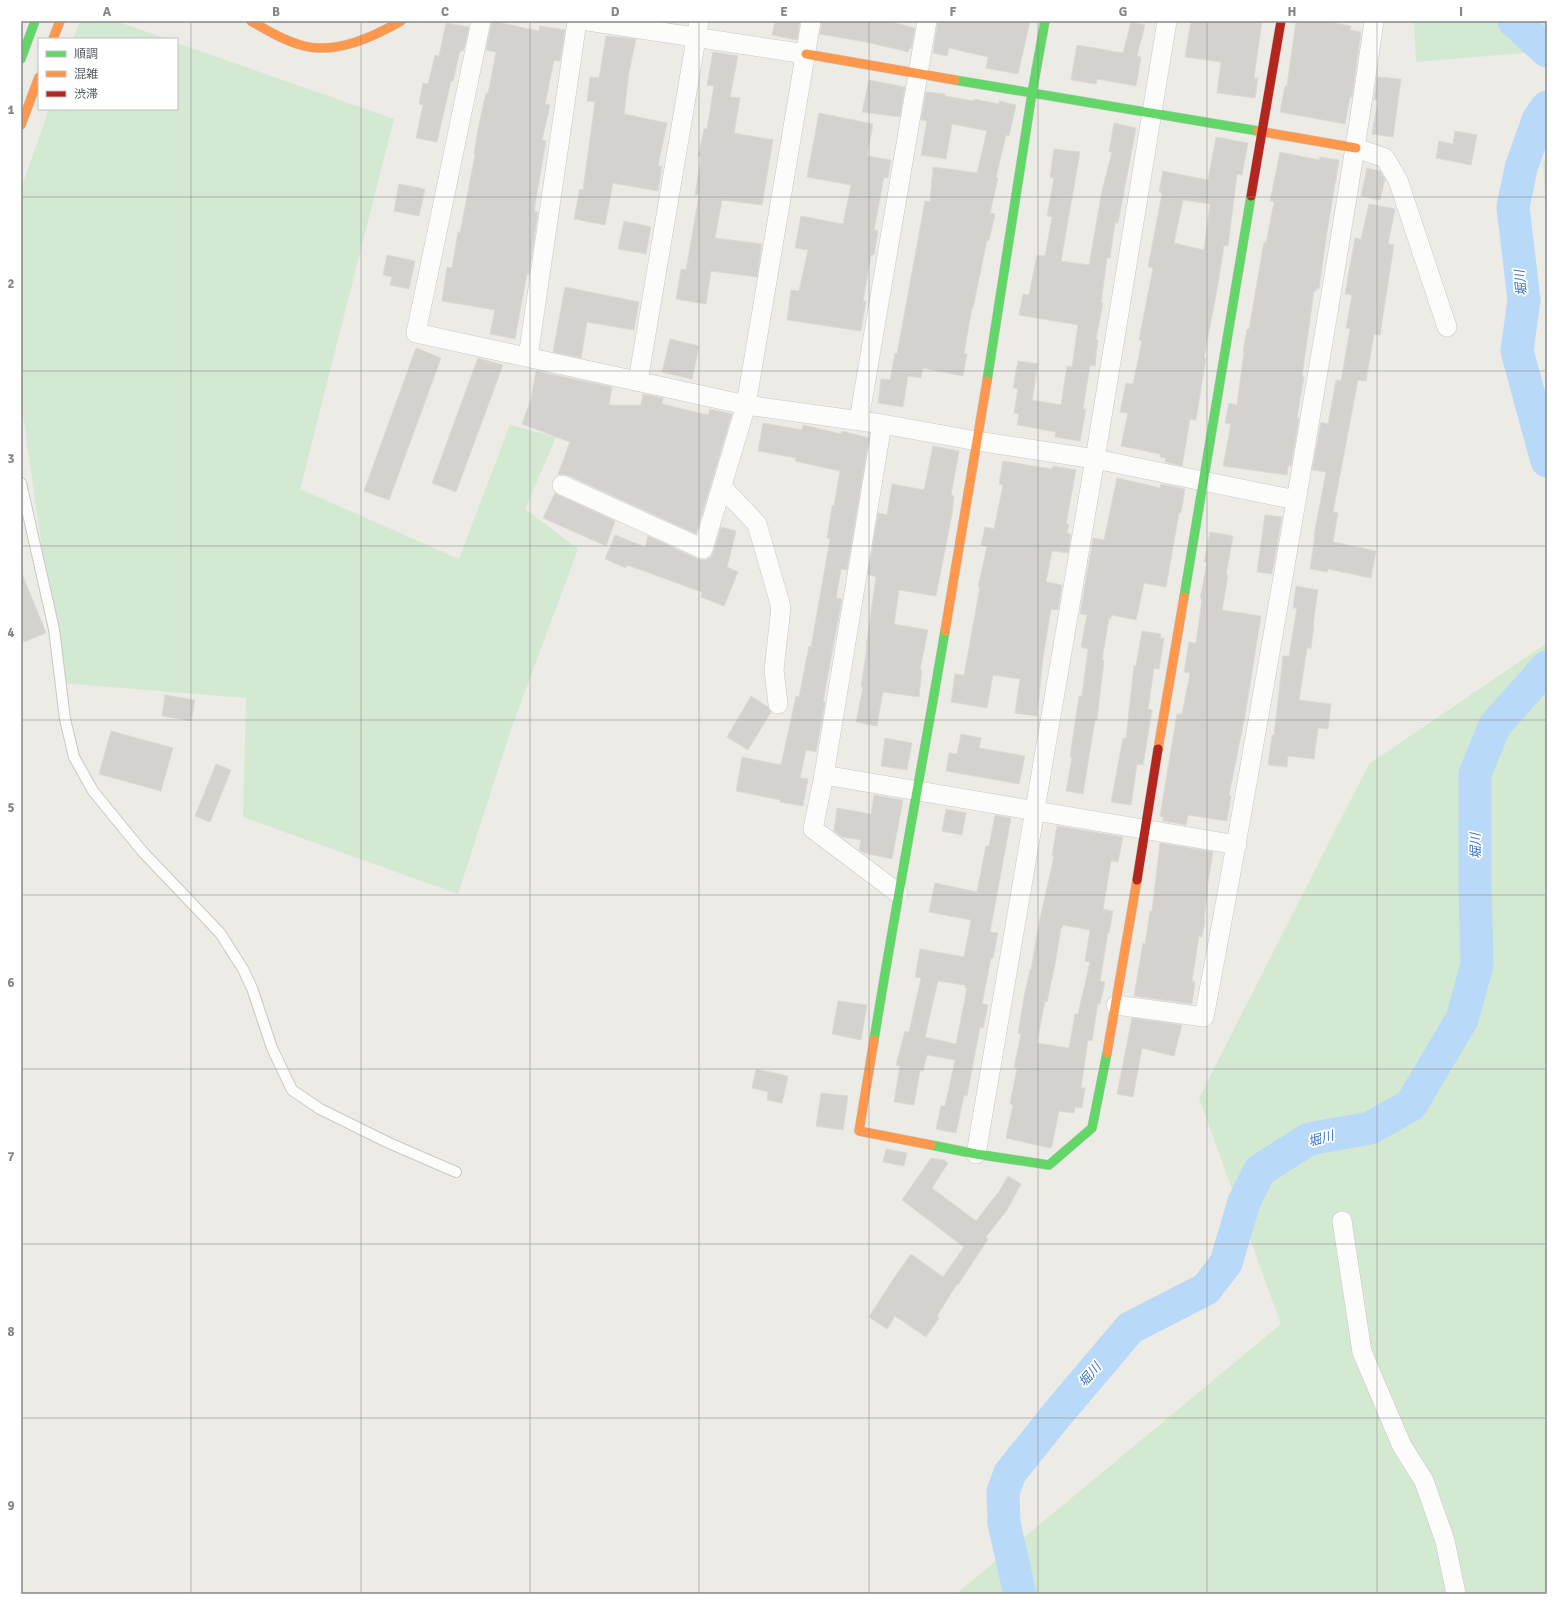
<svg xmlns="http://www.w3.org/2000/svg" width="1568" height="1615" font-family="Signika,'Noto Sans JP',sans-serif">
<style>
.green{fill:#d3e9d2}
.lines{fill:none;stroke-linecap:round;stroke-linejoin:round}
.river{stroke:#b9d9f8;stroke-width:33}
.building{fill:#d3d2cf;stroke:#dcdad5;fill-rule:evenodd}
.lane-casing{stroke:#c8c8c7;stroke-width:12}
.street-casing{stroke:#c8c8c7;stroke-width:20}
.fast-casing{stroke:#c8c9c8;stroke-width:10}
.slow-casing{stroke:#c8c9c8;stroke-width:10}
.jam-casing{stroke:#c8c9c8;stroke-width:10}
.lane{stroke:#fcfcfb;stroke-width:10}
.street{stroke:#fcfcfb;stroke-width:19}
.fast{stroke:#63d668;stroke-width:9}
.slow{stroke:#ff974d;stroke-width:9}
.jam{stroke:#b3261e;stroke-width:9}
.grid{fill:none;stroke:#848689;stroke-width:1;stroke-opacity:0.55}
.labels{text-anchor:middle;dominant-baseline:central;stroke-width:3.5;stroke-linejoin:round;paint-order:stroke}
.water-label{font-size:13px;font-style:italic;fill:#3b74c2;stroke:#fff}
.neatline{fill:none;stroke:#848689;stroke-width:1.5}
.grid-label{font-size:13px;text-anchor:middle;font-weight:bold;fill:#848689}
</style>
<rect width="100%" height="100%" fill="#ecebe6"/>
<!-- green -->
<path class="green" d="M80 21H116L167 39H73Z
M1414 21H1547V51L1416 62Z
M177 43 394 119 300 489 459 559 510 425 556 437 525 509 578 549 511 729 458 894 243 817 246 698 61 683 21 401V189L49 109H177Z
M1547 156V227L1543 162Z
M1547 643V1594H956L1281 1324 1199 1098 1369 764Z"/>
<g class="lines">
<!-- river -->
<path class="river" d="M1514 21 1547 51
M1547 107 1538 120 1521 168 1513 207 1524 300 1517 351 1547 461
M1020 1594 1004 1523 1003 1492 1010 1473 1059 1412 1130 1328 1206 1289 1226 1263 1244 1202 1260 1170 1309 1139 1370 1128 1411 1105 1462 1019 1477 965 1475 886V774L1495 725 1547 667"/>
</g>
<!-- building -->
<path class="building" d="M492 21 539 31 540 26 565 30 560 61 554 60 545 104 550 105 542 140 546 141 534 211 538 212 529 275 527 274 515 339 490 334 495 310 442 301 447 267 452 268 458 232 460 233 475 155 474 154 478 129 486 93 488 94 496 52 486 50Z
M775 21H800L797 40 772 35Z
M822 21H887L915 28 911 49 909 48 908 52 866 42 820 34Z
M938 21H1030L1018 74 986 68 988 57 949 48 947 56 933 53Z
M1191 21H1262L1254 78H1258L1255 98 1217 93 1221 62 1185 57Z
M1296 21H1324L1351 26 1350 30 1361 32 1352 97H1350L1345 124 1280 112 1285 86H1287Z
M1131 22 1145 25 1137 56 1141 57 1136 86 1097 79 1096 84 1071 80 1077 45 1123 53Z
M446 23 469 27 465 45 463 51H460L453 81H451L437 142 416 138 423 105 419 104 423 83 428 84 435 55 439 56Z
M606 36 636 39 629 72 624 114 667 123 658 166H662L658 191 613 183 605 225 574 219 580 189 583 190 595 102 587 101 590 77 599 78Z
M713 52 738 56 730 97 740 98 734 133 773 140 762 205 722 200 715 238 762 244 757 277 711 271 706 304 676 299 681 269 686 270 699 195H695L701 157 698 156 704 129H707L714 86 707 85Z
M1377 77 1401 79 1393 137 1372 134 1378 100H1374Z
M869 80 905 87 900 117 862 112Z
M926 92 945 94V96L974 101V99L999 104V101L1016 105 1009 136 1006 135 996 177 998 178 990 213 995 214 989 241 987 240 973 308H972L964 353 967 354 963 376 923 368 921 378 908 376 903 407 878 403 881 379 890 380 895 353 897 354 925 201 930 202 933 167 977 173 987 131 952 124 946 159 921 155 927 121 921 120Z
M819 113 873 124 867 156 891 160 888 178 884 177 874 230 878 231 874 255H871L863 301H866L861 331 787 320 791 290 799 291 808 250 795 248 801 216 843 224 851 185 807 177Z
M1114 123 1136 128 1118 223H1115L1110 258H1107L1101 303H1103L1096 339 1098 340 1095 366 1090 365 1083 409H1086L1080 441 1055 437 1056 432 1017 425 1019 414 1014 413 1018 389 1013 388 1018 361 1038 364 1032 400 1061 405 1067 366 1072 367 1078 325 1019 315 1023 294 1029 295 1037 255 1045 256 1052 217 1047 216 1054 178 1050 177 1054 149 1080 152 1061 261 1089 265 1102 191 1112 152H1109Z
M1455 131 1477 135 1471 165 1436 158 1439 141 1453 144Z
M1216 137 1248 143 1242 175 1237 174 1228 246 1224 245 1219 279 1204 358H1206L1196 420 1190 419 1182 466 1165 462 1166 458 1160 457V454L1121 446 1128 413 1120 412 1126 383 1133 384 1142 341 1139 340 1153 268 1148 267 1162 193 1159 192 1163 171 1208 180ZM1183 200 1210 204 1204 250 1174 243Z
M1280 152 1319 160 1320 157 1339 160 1327 232 1319 289 1316 288V291H1314L1302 376 1304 377 1297 418H1299L1291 466H1288L1287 475 1223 466 1231 424 1225 423 1229 403 1237 405 1244 352H1243L1247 329H1249L1264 242 1266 243 1274 202 1270 201Z
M1367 168 1380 171 1385 179 1380 200 1361 196Z
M399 184 425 189 419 216 394 211Z
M1369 204 1395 209 1388 244 1394 245 1380 335 1374 334 1366 381 1358 380 1333 512 1338 513 1333 542 1376 551 1371 578 1328 569 1327 572 1310 569 1315 535H1314L1326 472 1312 470 1321 422 1328 424 1336 380 1341 381 1350 329 1346 328 1352 295 1345 294 1355 238 1361 239Z
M624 221 651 227 646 254 618 249Z
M387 255 415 261 409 289 390 285 392 277 383 275Z
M565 287 639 302 634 330 587 322 581 358 553 352Z
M670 339 699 346 692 379 662 372Z
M416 348 441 358 389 500 364 491Z
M478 358 503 365 456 492 432 483Z
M536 371 612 387 609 405H641L643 394 663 398 662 404 708 415 710 409 732 414 696 534 567 475 558 474 570 442 522 424 531 399Z
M763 423 802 430 803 425 841 434 842 431 869 438 847 570 841 569 836 598 842 599 823 702H825L820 730 816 752 806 750 800 778 808 779 803 806 780 802V800L736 791 742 757 781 765 796 696 799 697 809 646 811 647 830 539 827 538 832 506H834L840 471 795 461 796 458 758 451Z
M933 446 959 451 951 495 954 496 952 514 936 596 899 590 894 624 928 630 920 670H922L919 697 883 692 877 726 856 722 863 687H861L867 647H866L876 577 868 574 878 513 887 515 892 484 924 490Z
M1003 461 1052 469 1053 466 1076 470 1066 524H1069L1067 533 1071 534 1068 553 1052 551 1046 582 1062 585 1058 610 1051 609 1043 658 1037 716 1015 713 1020 679 993 675 987 708 951 702 955 674 964 675 980 587H978L987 547 981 545 985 527 994 529 1003 485 999 484Z
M1117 478 1160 488 1161 484 1185 489 1181 513H1179L1166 587 1144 583 1136 620 1111 615V619L1109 618 1102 660H1104L1097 720H1095L1083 794 1066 791 1072 757H1070L1079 696H1082L1088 649 1081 647 1087 615 1080 614 1093 538 1104 540Z
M555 493 615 521 606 546 543 518Z
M1265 515 1282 517 1272 574 1257 572Z
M721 527 736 531 727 567 738 572 724 606 701 597 702 592 627 565 626 568 605 559 615 535 645 547 648 536 698 559 705 560 710 558 713 553Z
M1210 532 1233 536 1226 575H1228L1222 610 1261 616 1245 716 1229 795 1231 796 1227 821 1188 815 1186 825 1163 821V817L1160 816 1177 714H1182L1190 673 1184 672 1189 642 1196 643 1202 599H1200L1207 562H1204Z
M21 571 46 633 24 642 21 634Z
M1296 586 1318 590 1313 625H1314L1311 648H1307L1299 700 1331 704 1328 729 1318 728 1314 759 1288 756 1287 767 1268 765 1272 735 1274 736 1283 656H1289L1297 608H1293Z
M1142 631 1161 634 1160 638H1164L1159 669 1154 668 1148 709 1152 710 1143 765 1137 764 1131 805 1111 802 1123 738H1126L1134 666H1136Z
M165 695 195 700 191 721 162 716Z
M751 696 767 706 771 712 748 750 727 737Z
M111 731 173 748 161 791 99 774Z
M961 734 981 738 979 748 1025 756 1019 784 946 771 949 753 957 754Z
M885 738 912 743 907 770 881 766Z
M216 764 231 770 210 822 195 816Z
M874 795 903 800 892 859 864 853 859 850 861 840 842 837 834 831 837 808 871 814Z
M946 809 966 813 962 835 942 831Z
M995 815 1011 818 990 932 998 933 993 958H991L982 1004 988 1005 983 1028 980 1027 967 1096 964 1095 956 1133 936 1129 941 1106H945L955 1060 927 1055 923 1071 920 1070 914 1105 894 1102 900 1066 896 1065 905 1031 909 1032 921 978 915 977 920 949 964 957 971 920 929 912 935 883 977 892 986 846H989ZM938 981 965 985V988H967L956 1044 925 1037Z
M1057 826 1123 837 1118 862 1111 861 1103 909 1113 911 1109 933H1108L1100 981 1105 982 1100 1004 1098 1003 1092 1041 1088 1040 1081 1088H1085L1082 1108 1075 1107 1074 1113 1059 1111 1052 1146 1050 1148 1006 1138 1013 1105 1010 1104 1017 1068 1014 1067 1021 1034 1018 1033 1024 997 1030 970H1031L1038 928 1054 856H1052ZM1063 925 1090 930 1085 961 1090 962 1078 1014H1075L1069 1048 1037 1043 1045 1001 1047 1002 1055 964 1061 928H1062Z
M1160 843 1213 852 1207 888H1208L1204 919 1205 920 1202 937 1199 936 1192 981 1195 982 1192 1004 1134 996 1143 943 1145 944 1150 911H1152Z
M838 1001 867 1005 861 1040 832 1034Z
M1132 1018 1182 1025 1174 1056 1142 1048 1133 1097 1117 1094Z
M756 1069 788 1076 782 1103 767 1100 768 1092 752 1088Z
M821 1093 848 1096 843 1130 816 1126Z
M886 1149 907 1153 904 1166 883 1162Z
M931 1158 944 1160 948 1163 932 1188 976 1221 1000 1190 1008 1176 1021 1184 1007 1210 986 1237 988 1239 958 1285 957 1284 937 1316 939 1318 926 1337 895 1316 887 1329 869 1317 894 1278 911 1254 943 1277 964 1247 902 1200Z"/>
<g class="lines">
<defs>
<path id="lane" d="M21 483 54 629 65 719 74 757 93 791 142 851 220 933 243 969 252 988 272 1048 292 1090 320 1109 389 1143 456 1172"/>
<path id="street" d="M481 21 416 333 746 405 882 424 977 441 1095 459 1296 500
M588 21 806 54
M1356 148 1385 158 1398 180 1447 327
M528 357 577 21
M638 381 699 21
M859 420 927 21
M882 424 824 775 813 829 898 893
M562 485 703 549 746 405 811 21
M722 487 757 524 781 607 774 670 778 704
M824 775 1237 845
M1116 1005 1204 1017C1239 835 1270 654 1301 472 1326 322 1353 172 1374 21
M976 1154 1095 459 1167 21
M1342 1221 1362 1352 1402 1446 1424 1481 1445 1541 1456 1594"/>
<path id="fast" d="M21 59 35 21
M955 80 1258 131
M987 381 1032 93 1045 21
M1184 597 1251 196
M874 1040C896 903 922 767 945 631
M931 1145 976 1154 1049 1165 1092 1128 1107 1053"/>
<path id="slow" d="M251 21C268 31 285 41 304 46 337 54 373 37 401 21
M53 39 60 21
M806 54 955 80
M21 125 39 77
M1258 131 1356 148
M945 631 987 381
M1158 749 1184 597
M874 1040 859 1131 931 1145
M1107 1053 1137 880"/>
<path id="jam" d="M1251 196 1281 21
M1137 880 1158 749"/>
</defs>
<!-- lane casing -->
<use href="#lane" class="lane-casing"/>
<!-- street casing -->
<use href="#street" class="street-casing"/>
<!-- fast casing -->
<use href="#fast" class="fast-casing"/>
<!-- slow casing -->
<use href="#slow" class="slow-casing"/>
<!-- jam casing -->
<use href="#jam" class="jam-casing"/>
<!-- lane -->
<use href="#lane" class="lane"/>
<!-- street -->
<use href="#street" class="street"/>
<!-- fast -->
<use href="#fast" class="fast"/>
<!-- slow -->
<use href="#slow" class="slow"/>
<!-- jam -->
<use href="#jam" class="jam"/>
</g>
<!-- grid -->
<path class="grid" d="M191 21V1594M361 21V1594M530 21V1594M699 21V1594M869 21V1594M1038 21V1594M1207 21V1594M1377 21V1594M21 197H1547M21 371H1547M21 546H1547M21 720H1547M21 895H1547M21 1069H1547M21 1244H1547M21 1418H1547"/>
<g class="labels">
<!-- water labels -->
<g class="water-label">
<text transform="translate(1521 283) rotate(-96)">堀川</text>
<text transform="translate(1476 846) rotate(-91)">堀川</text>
<text transform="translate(1321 1139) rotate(-15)">堀川</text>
<text transform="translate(1090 1375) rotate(-49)">堀川</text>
</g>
</g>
<!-- border -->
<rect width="1568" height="1615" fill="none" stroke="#ffffff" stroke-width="44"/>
<!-- legend -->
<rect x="38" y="38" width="140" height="72" fill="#ffffff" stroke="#bdbfc1"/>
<rect x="46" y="51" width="20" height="6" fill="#63d668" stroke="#bdbfc1"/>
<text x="74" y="58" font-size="12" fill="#5b5f65">順調</text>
<rect x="46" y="71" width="20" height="6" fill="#ff974d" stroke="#bdbfc1"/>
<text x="74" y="78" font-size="12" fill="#5b5f65">混雑</text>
<rect x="46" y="91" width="20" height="6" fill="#b3261e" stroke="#bdbfc1"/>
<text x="74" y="98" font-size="12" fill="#5b5f65">渋滞</text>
<rect x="22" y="22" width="1524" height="1571" class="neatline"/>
<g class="grid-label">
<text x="107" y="16">A</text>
<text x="276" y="16">B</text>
<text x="445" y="16">C</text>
<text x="615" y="16">D</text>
<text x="784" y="16">E</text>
<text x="953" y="16">F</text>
<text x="1123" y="16">G</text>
<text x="1292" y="16">H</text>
<text x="1461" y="16">I</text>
<text x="11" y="114">1</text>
<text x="11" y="288">2</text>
<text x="11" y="463">3</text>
<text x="11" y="637">4</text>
<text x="11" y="812">5</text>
<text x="11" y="987">6</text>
<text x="11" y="1161">7</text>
<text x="11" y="1336">8</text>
<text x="11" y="1510">9</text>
</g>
</svg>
